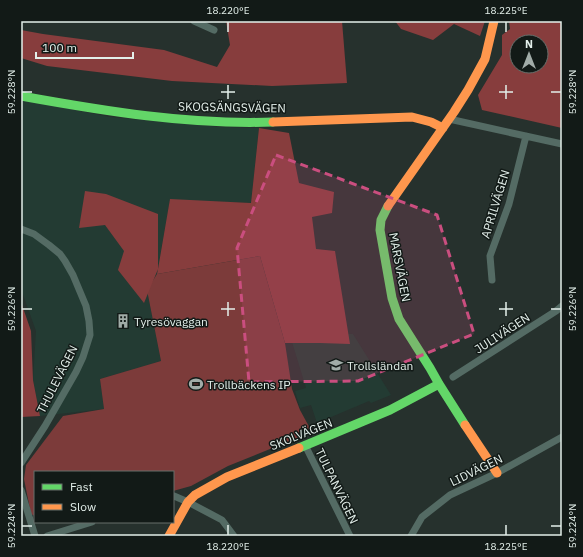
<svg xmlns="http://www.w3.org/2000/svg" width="583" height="557" font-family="'IBM Plex Sans',sans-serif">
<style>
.built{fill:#233b33}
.green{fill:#7c3b3a}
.forest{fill:#873d3d;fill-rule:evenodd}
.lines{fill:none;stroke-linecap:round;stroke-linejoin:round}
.street{stroke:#546b64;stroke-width:7}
.fast{stroke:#63d668;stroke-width:9}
.slow{stroke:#ff974d;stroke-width:9}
.marked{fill:#ca4e7f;fill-opacity:0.2;stroke:#ca4e7f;stroke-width:3;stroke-dasharray:8 5;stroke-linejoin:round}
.ticks{fill:none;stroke:#e3efea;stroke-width:1.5}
.labels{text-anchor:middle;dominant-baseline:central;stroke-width:3;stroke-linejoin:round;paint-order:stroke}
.street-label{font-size:12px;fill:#e3efea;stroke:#121a17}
.poi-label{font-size:12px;fill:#e3efea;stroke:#121a17;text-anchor:start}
.neatline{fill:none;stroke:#e3efea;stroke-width:1.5}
.ticks-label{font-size:10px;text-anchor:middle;fill:#e3efea}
</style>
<rect width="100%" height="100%" fill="#26312d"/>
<!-- built -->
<path class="built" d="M21 99 110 117 221 127 259 128 251 203 170 200 157 274 147 290 161 361 100 379 104 409 40 416 33 380 36 331 21 289Z
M318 333 353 334 391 395 371 403 369 401 317 423 311 405 300 408 295 391 306 388 292 342Z"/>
<!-- green -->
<path class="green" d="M260 256 285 343 292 389 300 410 312 432 228 466 191 486 173 491V472H35V516L31 514 24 479 26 465 63 416 104 409 100 379 161 361 147 290 157 274Z"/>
<!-- forest -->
<path class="forest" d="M226 21H342L347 83 272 86 172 81 47 66 21 58V30L43 34 164 50 217 67 230 45Z
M395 21H485L480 36 454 24 433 40 401 29Z
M509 21H562V128L482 110 478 95 502 55V35L510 29ZM517 42H541V66H517Z
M259 128 289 133 299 183 334 192 332 213 312 217 316 249 335 251 350 344 320 343H285L260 256 157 274 158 269 144 303 118 270 124 251 105 225 79 228 85 191 106 194 158 214V269L170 199 251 203Z
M21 302 31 331 33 380 40 416 21 417Z"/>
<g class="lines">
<!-- street -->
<path class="street" d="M194 21 214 30
M449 119 562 144
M21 229 34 234 49 245 60 254 65 261 73 275 86 306 89 321 90 335 83 357 76 372 45 426 21 463
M492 280 490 256 509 204 526 136
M453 377 556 311 562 306
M305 445 350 536
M21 490 35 536
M173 496H174L188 502 222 520 234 536
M47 536 92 522
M411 536 422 517 450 495 497 473 562 437"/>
<!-- fast -->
<path class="fast" d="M21 96C104 111 189 125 273 122
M388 206 381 220 380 230 392 298 399 319 430 368 439 384 465 425
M299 448 390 410 439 384"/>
<!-- slow -->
<path class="slow" d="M273 122 412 117 431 122 443 128
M388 206 454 112 468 90 485 59 494 21
M465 425 497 473
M169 536 188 502 195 495 227 477 299 448"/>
</g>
<!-- marked area -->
<path class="marked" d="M276 155 437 215 474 334 358 381 249 382 237 248Z"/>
<!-- ticks -->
<path class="ticks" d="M228 22V32M506 22V32M228 85V99M506 85V99M22 92H32M221 92H235M499 92H513M551 92H561M228 302V316M506 302V316M22 309H32M221 309H235M499 309H513M551 309H561M228 525V535M506 525V535M22 526H32M551 526H561"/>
<!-- icons -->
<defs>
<symbol id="building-bare" viewBox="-9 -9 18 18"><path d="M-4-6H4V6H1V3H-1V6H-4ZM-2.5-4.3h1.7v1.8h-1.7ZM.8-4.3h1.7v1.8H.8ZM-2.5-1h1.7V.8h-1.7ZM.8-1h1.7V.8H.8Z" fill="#a1aca8" stroke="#121a17" stroke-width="2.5" paint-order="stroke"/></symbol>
<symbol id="school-bare" viewBox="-9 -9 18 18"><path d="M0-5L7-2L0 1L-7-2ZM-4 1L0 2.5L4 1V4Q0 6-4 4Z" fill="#a1aca8" stroke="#121a17" stroke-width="2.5" paint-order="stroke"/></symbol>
<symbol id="stadium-bare" viewBox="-9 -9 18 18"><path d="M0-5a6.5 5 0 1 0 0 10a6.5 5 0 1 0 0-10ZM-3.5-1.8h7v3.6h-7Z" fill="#a1aca8" stroke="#121a17" stroke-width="2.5" paint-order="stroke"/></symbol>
</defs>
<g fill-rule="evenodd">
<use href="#building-bare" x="113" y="311" width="20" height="20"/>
<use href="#school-bare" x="326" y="355" width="20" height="20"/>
<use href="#stadium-bare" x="186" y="374" width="20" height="20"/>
</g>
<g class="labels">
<!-- street labels -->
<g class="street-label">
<text transform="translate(232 107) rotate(1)">SKOGSÄNGSVÄGEN</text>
<text transform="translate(495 204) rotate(-73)">APRILVÄGEN</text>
<text transform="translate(400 267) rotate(79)">MARSVÄGEN</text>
<text transform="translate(502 333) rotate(-33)">JULIVÄGEN</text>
<text transform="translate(57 379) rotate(-63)">THULEVÄGEN</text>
<text transform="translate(301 434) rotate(-22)">SKOLVÄGEN</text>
<text transform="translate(476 470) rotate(-26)">LIDVÄGEN</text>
<text transform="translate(337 486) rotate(64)">TULPANVÄGEN</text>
</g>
<!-- poi labels -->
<g class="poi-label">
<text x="134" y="321">Tyresövaggan</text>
<text x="347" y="365">Trollsländan</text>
<text x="207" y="384">Trollbäckens IP</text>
</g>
</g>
<!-- border -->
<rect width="583" height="557" fill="none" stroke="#121a17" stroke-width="44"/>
<!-- legend -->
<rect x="34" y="471" width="140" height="52" fill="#121a17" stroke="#666f6b"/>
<rect x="42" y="484" width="20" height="6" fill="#63d668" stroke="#666f6b"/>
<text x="70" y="491" font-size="12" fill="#e3efea">Fast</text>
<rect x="42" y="504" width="20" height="6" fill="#ff974d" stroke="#666f6b"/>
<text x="70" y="511" font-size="12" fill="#e3efea">Slow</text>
<!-- north arrow -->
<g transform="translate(529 54)"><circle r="19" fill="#121a17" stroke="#666f6b"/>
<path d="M0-3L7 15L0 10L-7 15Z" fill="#a1aca8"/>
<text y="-6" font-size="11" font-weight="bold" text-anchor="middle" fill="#e3efea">N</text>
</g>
<!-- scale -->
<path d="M36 52v6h97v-6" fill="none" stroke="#e3efea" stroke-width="2"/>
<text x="42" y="52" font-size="12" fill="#e3efea" stroke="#121a17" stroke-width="3" paint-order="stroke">100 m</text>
<rect x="22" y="22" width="539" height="513" class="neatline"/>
<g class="ticks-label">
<text x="228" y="14">18.220°E</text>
<text x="506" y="14">18.225°E</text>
<text transform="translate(11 92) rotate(-90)" y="4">59.228°N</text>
<text transform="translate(572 92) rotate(-90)" y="4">59.228°N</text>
<text transform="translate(11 309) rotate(-90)" y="4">59.226°N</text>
<text transform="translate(572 309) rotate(-90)" y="4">59.226°N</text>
<text transform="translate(11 526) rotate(-90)" y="4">59.224°N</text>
<text transform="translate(572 526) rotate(-90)" y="4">59.224°N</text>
<text x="228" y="550">18.220°E</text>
<text x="506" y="550">18.225°E</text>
</g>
</svg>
